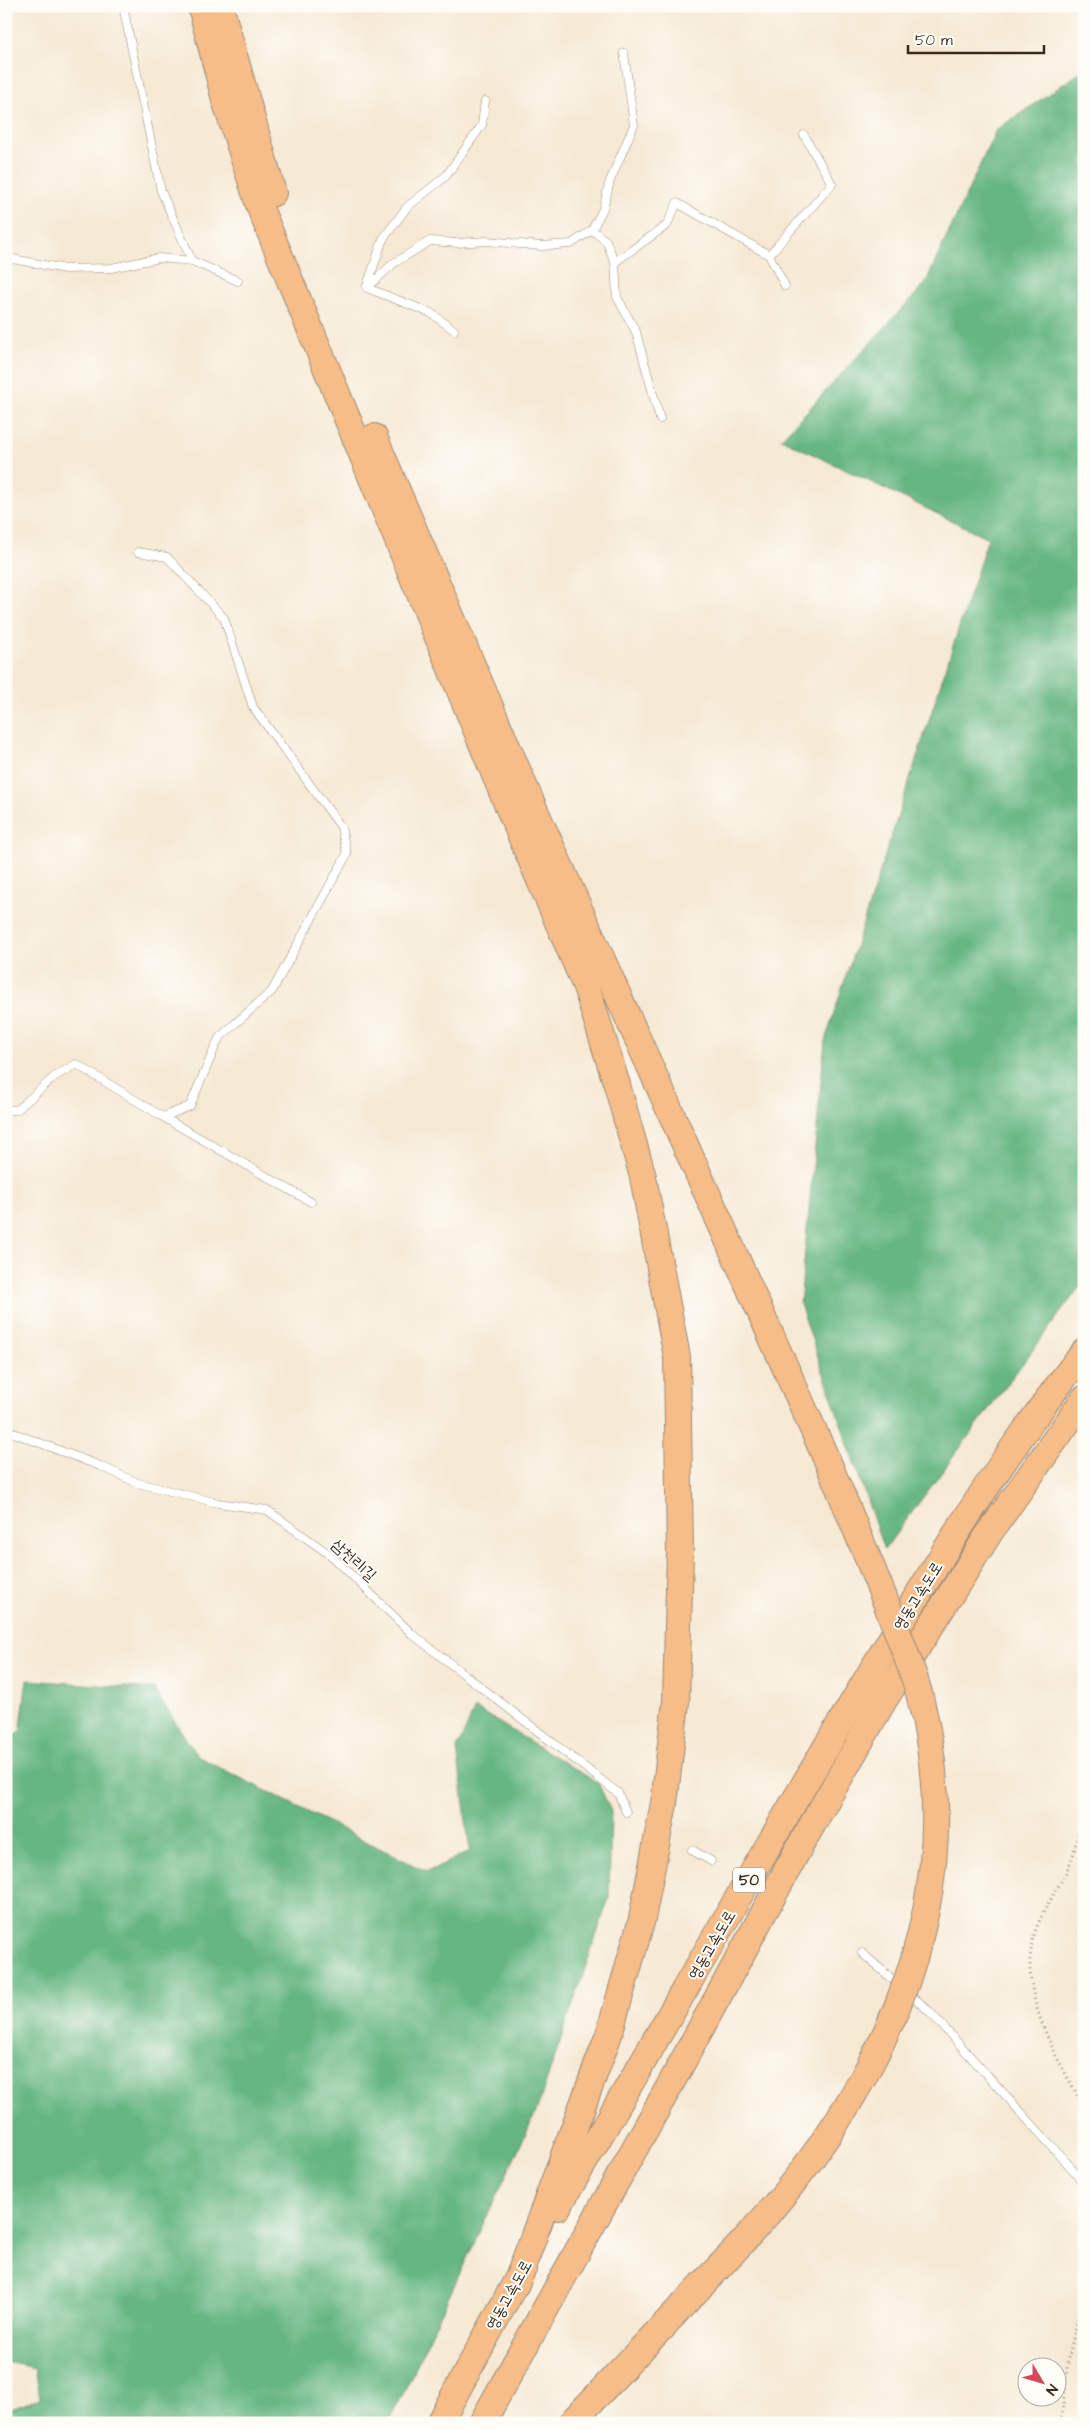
<svg xmlns="http://www.w3.org/2000/svg" width="1090" height="2429" font-family="'Architects Daughter','Poor Story',sans-serif">
<style>
.forest{fill:#65b681;stroke:#507050}
.lines{fill:none;stroke-linecap:round;stroke-linejoin:round}
.service-casing{stroke:#988a79;stroke-width:9}
.motorway-casing{stroke:#988a79;stroke-width:28}
.path{stroke:#988a79;stroke-width:3;stroke-dasharray:1 4;stroke-linecap:butt}
.service{stroke:#fff;stroke-width:8}
.motorway{stroke:#f7bd88;stroke-width:26}
.motorway-bridge-casing{stroke:#988a79;stroke-width:28;stroke-linecap:butt}
.motorway-bridge{stroke:#f7bd88;stroke-width:26}
.labels{text-anchor:middle;dominant-baseline:central;stroke-width:4;stroke-linejoin:round;paint-order:stroke}
.shield{fill:#fdfcf7;stroke:#75695f;stroke-width:1}
.shield-label{font-size:15px;font-weight:bold;fill:#3b2a1e}
.street-label{font-size:16px;fill:#3b2a1e;stroke:#fdfcf7}
</style>
<rect width="100%" height="100%" fill="#fdfcf7"/>
<filter id="ink" filterUnits="userSpaceOnUse"><feTurbulence type="fractalNoise" baseFrequency=".02" numOctaves="2"/><feDisplacementMap in="SourceGraphic" scale="10" xChannelSelector="R" yChannelSelector="G"/><feConvolveMatrix kernelMatrix="1 2 1 2 8 2 1 2 1" color-interpolation-filters="sRGB"/></filter>
<filter id="wash" filterUnits="userSpaceOnUse"><feTurbulence type="fractalNoise" baseFrequency=".0096" numOctaves="4" result="noise"/><feDisplacementMap in="SourceGraphic" scale="20" xChannelSelector="R" yChannelSelector="G"/><feGaussianBlur stdDeviation="1.12" result="paint"/><feColorMatrix in="noise" values="0 0 0 0 0 0 0 0 0 0 0 0 0 0 0 0 0 1.4 0 .05"/><feComposite in="paint" operator="in"/></filter>
<g filter="url(#wash)">
<rect width="100%" height="100%" fill="#f6e9d4"/>
<!-- forest -->
<path class="forest" d="M1084 70V1281L884 1550 800 1304 825 1041 988 538 781 439 925 284 996 130Z
M27 1680 154 1689 197 1756 427 1872 470 1851 457 1749 475 1708 598 1783 611 1811 609 1898 536 2112 403 2394 387 2423H6V2411L40 2398 35 2368 6 2362V1734L20 1733Z"/>
</g>
<g filter="url(#ink)">
<g class="lines">
<defs>
<path id="service" d="M123 6 161 191 192 261
M592 230 606 241 615 262 667 225 677 203 769 255 785 286
M769 255 832 184 804 135
M6 261 13 259 65 269 111 268 159 258 192 261 238 281
M615 262 617 297 636 332 660 419
M367 286 383 239 407 207 446 176 482 125 485 101
M367 288 394 263 430 241 457 243 487 241 542 246 571 244 592 230 603 209 610 181 634 125 624 53
M367 288 431 313 454 330
M6 1110H17L54 1077 76 1064 163 1117 190 1106 219 1038 272 991 347 854 341 827 253 707 224 618 167 557 138 552
M163 1117 311 1202
M6 1430 100 1466 138 1483 218 1503 267 1510 333 1557 412 1634 618 1793 626 1812
M692 1850 711 1861
M862 1953 929 2011 1077 2174 1084 2186"/>
<path id="motorway" d="M201 6 225 100 260 208 507 804 587 989 617 1085 643 1177 677 1357 680 1552 676 1702 664 1803 642 1919 609 2034 516 2284
M220 6 273 193
M374 437 528 795 830 1467
M558 2207C658 2037 755 1866 856 1697 927 1579 998 1460 1084 1352
M439 2423 523 2269
M482 2423 670 2085 800 1846 884 1700 990 1532 1084 1399
M571 2423 720 2266"/>
</defs>
<!-- service casing -->
<use href="#service" class="service-casing"/>
<!-- motorway casing -->
<use href="#motorway" class="motorway-casing"/>
<!-- path -->
<path class="path" d="M1084 1805C1080 1823 1077 1844 1071 1861 1060 1889 1038 1913 1032 1943 1021 2000 1058 2060 1084 2107
M1061 2423 1068 2360 1084 2292"/>
<!-- service -->
<use href="#service" class="service"/>
<!-- motorway -->
<use href="#motorway" class="motorway"/>
<defs>
<path id="motorway-bridge" d="M720 2266C870 2112 976 1917 920 1697 913 1670 902 1644 892 1618 872 1567 851 1517 830 1467"/>
</defs>
<!-- motorway-bridge casing -->
<use href="#motorway-bridge" class="motorway-bridge-casing"/>
<!-- motorway-bridge -->
<use href="#motorway-bridge" class="motorway-bridge"/>
</g>
</g>
<g class="labels">
<!-- shield labels -->
<rect class="shield" x="733" y="1867.5" width="32" height="25" rx="4"/>
<g class="shield-label">
<text x="749" y="1880">50</text>
</g>
<!-- street labels -->
<g class="street-label">
<text transform="translate(354 1560) rotate(42)">삼천리1길</text>
<text transform="translate(918 1596) rotate(-58)">영동고속도로</text>
<text transform="translate(712 1945) rotate(-60)">영동고속도로</text>
<text transform="translate(509 2295) rotate(-61)">영동고속도로</text>
</g>
</g>
<!-- margin -->
<rect width="1090" height="2429" fill="none" stroke="#fdfcf7" stroke-width="25"/>
<!-- north arrow -->
<g transform="translate(1042 2382) rotate(128)"><circle r="24" fill="#fdfcf7" stroke="#afa8a0"/>
<path d="M0-4L9 19L0 12L-9 19Z" fill="#d1495b"/>
<text y="-8" font-size="14" font-weight="bold" text-anchor="middle" fill="#3b2a1e">N</text>
</g>
<!-- scale -->
<path d="M908 45v8h136v-8" fill="none" stroke="#3b2a1e" stroke-width="2.5"/>
<text x="915" y="45" font-size="15" fill="#3b2a1e" stroke="#fdfcf7" stroke-width="4" paint-order="stroke">50 m</text>
</svg>
